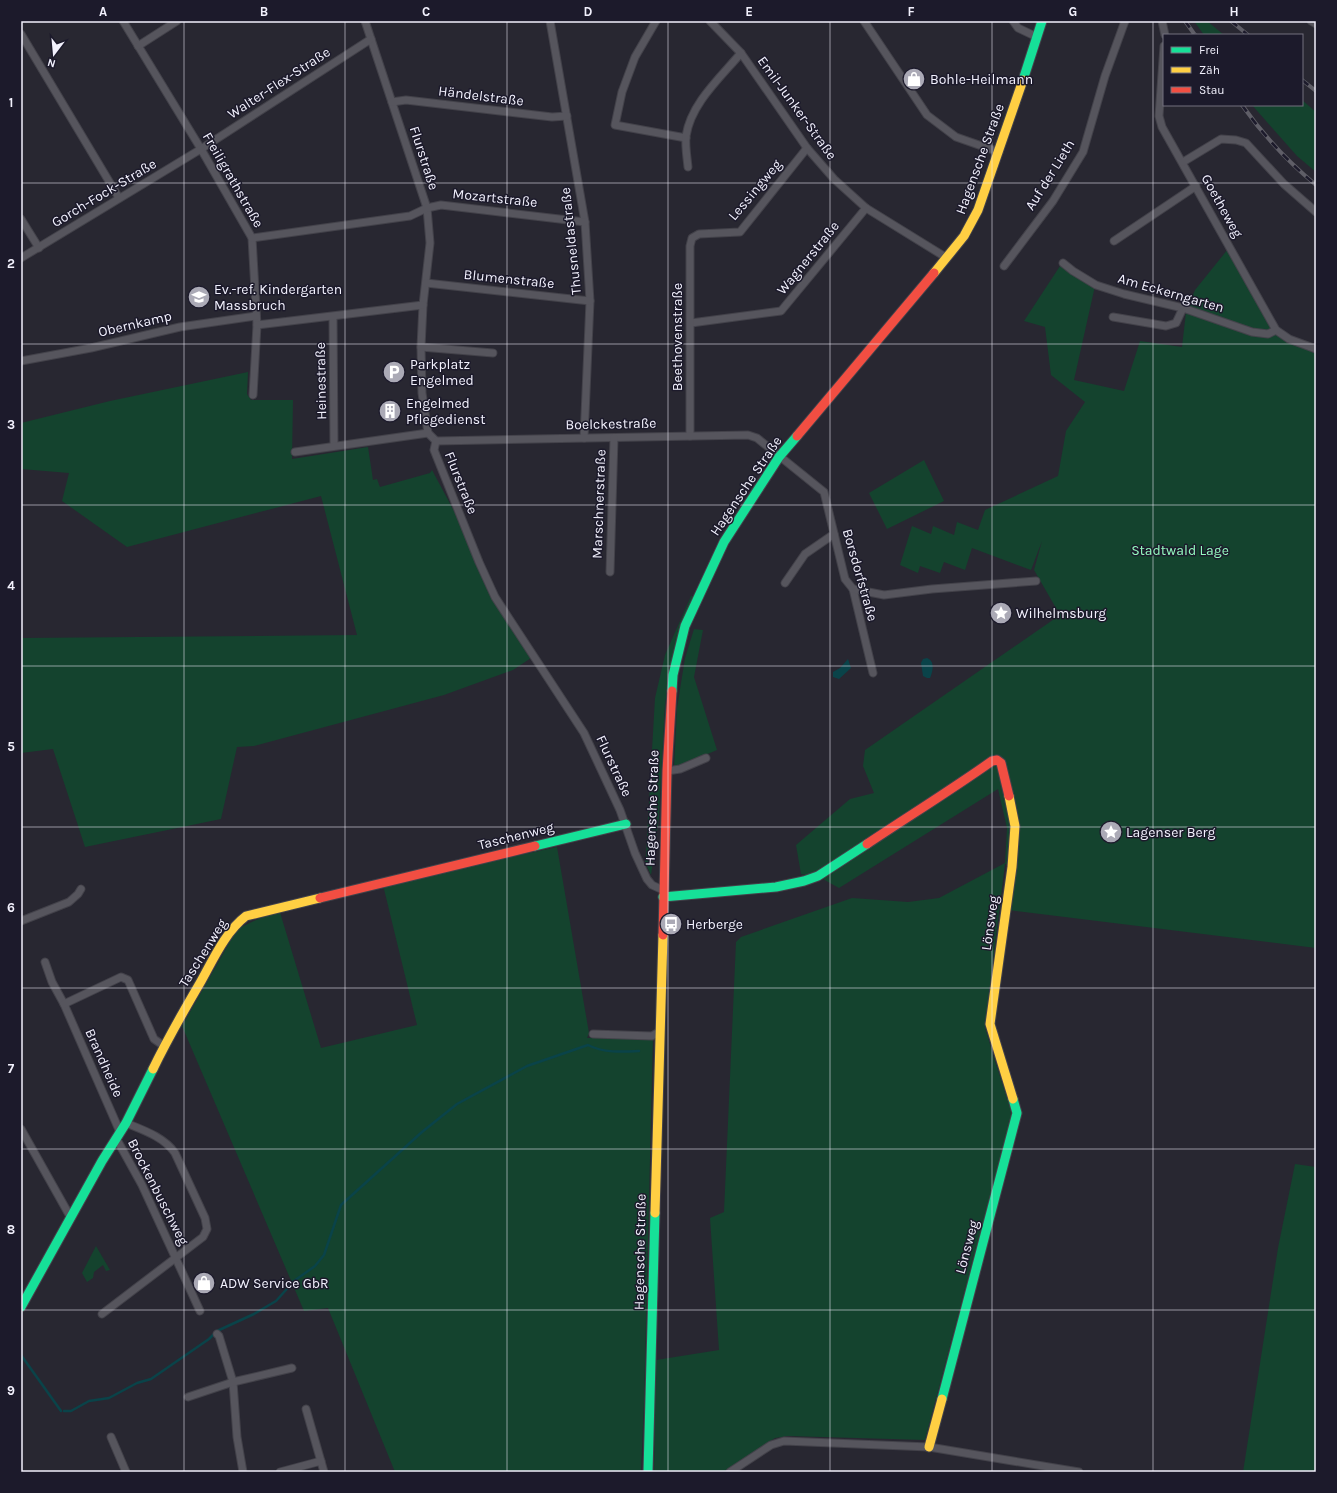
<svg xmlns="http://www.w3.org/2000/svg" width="1337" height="1493" font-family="Karla,sans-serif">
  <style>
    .green { fill: #14432e }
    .water { fill: #0a4349 }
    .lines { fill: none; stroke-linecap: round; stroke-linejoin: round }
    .stream { stroke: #0a4349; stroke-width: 2.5 }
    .street-casing { stroke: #43424a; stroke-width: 9 }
    .fast-casing { stroke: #43424a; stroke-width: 11 }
    .slow-casing { stroke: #43424a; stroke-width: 11 }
    .jam-casing { stroke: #43424a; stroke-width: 11 }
    .street { stroke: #56555d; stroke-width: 7 }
    .fast { stroke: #16e098; stroke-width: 9 }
    .slow { stroke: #ffcf43; stroke-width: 9 }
    .jam { stroke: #f24e42; stroke-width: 9 }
    .rail-casing { stroke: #5f5e67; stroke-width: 4 }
    .rail { stroke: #1c1a2b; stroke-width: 2.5; stroke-dasharray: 8; stroke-linecap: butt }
    .grid { fill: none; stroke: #f2f1fd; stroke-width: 1; stroke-opacity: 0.55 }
    .labels { text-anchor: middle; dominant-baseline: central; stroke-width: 3; stroke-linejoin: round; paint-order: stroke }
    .poi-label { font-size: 14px; fill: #f2f1fd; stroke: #1c1a2b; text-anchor: start }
    .street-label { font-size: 14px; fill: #f2f1fd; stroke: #1c1a2b }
    .park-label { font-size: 14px; fill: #94fbc0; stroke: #1c1a2b }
    .neatline { fill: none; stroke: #f2f1fd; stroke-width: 1.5 }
    .grid-label { font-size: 13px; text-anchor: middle; font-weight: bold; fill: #f2f1fd }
  </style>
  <rect width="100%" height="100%" fill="#282731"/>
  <g class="green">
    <path d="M 1194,21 L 1207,21 L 1224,35 L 1204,35 Z"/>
    <path d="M 1302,100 L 1316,112 L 1316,172 L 1297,156 L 1252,105 L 1302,105 Z"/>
    <path d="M 1228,249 L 1276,335 L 1316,354 L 1316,948 L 1008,910 L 1013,867 L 1005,864 L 985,1027 L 993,1055 L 1012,1113 L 925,1440 L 788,1436 L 775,1438 L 723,1472 L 654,1472 L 656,1360 L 719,1350 L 710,1218 L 724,1212 L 736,942 L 741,937 L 852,898 L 908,902 L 939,898 L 1005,863 L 1007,828 L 998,789 L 839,888 L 819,877 L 801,874 L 796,845 L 850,799 L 874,793 L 863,766 L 865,750 L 1060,615 L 1034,570 L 1042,541 L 1031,570 L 972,548 L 965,570 L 944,562 L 940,573 L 920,566 L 918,573 L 900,565 L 912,526 L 931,534 L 933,526 L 954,535 L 957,522 L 978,530 L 985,510 L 1058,476 L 1066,431 L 1085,402 L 1051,375 L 1045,327 L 1024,321 L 1060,266 L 1095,286 L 1074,380 L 1124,391 L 1140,341 L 1182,347 L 1186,312 L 1195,290 Z"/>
    <path d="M 248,372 L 247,394 L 251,400 L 293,400 L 292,459 L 368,447 L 373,480 L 377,479 L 380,487 L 430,473 L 432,470 L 454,511 L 491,597 L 531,658 L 513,670 L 444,695 L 254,746 L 237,747 L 221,819 L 85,847 L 53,749 L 21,753 L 21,638 L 357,635 L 321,496 L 127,547 L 62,501 L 69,473 L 21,469 L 21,423 L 110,401 Z"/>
    <path d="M 924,460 L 944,501 L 887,529 L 869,493 Z"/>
    <path d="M 691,596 L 693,596 L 678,637 L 671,666 L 665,704 L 659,817 L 651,875 L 645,862 L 646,854 L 655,698 L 665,655 Z"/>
    <path d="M 694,629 L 703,630 L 694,677 L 717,750 L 674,768 L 677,708 L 685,658 Z"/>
    <path d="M 557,847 L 589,1033 L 587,1038 L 653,1036 L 644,1403 L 641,1472 L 395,1472 L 328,1308 L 304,1311 L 182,1026 L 237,929 L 279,909 L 321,1048 L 417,1025 L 383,885 Z"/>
    <path d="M 1295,1164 L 1316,1167 L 1316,1472 L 1243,1472 L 1278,1248 Z"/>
    <path d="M 96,1246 L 110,1270 L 106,1271 L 103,1265 L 94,1272 L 93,1278 L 87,1282 L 82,1273 Z"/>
  </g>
  <g class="water">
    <path d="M 927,658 C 935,661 933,671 930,678 L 927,678 L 923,676 L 921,663 L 923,659 Z"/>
    <path d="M 848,659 L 851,668 L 839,679 L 833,677 L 833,672 L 840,668 Z"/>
  </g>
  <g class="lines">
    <g class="stream">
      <path d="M 21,1355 L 61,1411"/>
      <path d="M 64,1411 L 71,1411 L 89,1401 L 109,1398 L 137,1383 L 151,1379 L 209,1339 L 217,1331 L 254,1314 L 276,1301 L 294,1281 L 315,1266 L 324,1255 L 341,1205 L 422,1132 L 457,1104 L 527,1066 L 588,1045 C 603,1053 622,1052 639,1051"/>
    </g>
    <g class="street-casing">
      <g id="street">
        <path d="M 123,21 L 201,149 L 252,238 L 257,325 L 253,395"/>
        <path d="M 365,21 L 427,208 L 430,243 L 423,305 L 421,347 L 422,393 L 428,433 L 436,441"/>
        <path d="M 550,21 L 585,222 L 590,301 L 584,438"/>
        <path d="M 656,21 L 635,57 L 622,92 L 615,125 L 686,138"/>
        <path d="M 710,21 L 741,53 L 807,148 L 834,179 L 866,208 L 947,258"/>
        <path d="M 864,21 L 927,115 L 956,137 L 999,152"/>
        <path d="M 1013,21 L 1018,28 L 1037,37"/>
        <path d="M 1162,21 L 1165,35"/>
        <path d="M 1311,21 L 1316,24"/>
        <path d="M 21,34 L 119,198"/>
        <path d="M 138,46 L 177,21"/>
        <path d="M 1164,46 L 1159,116 L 1162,127 L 1276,330 L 1289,339 L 1316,349"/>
        <path d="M 392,102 L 406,100 L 552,117 L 567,116"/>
        <path d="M 1183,162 L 1221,139 L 1236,140 L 1246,143 L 1284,184 L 1316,212"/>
        <path d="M 688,167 C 687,157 685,146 686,136 C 691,103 721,77 741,53"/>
        <path d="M 21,219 L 39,248"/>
        <path d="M 252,238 L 410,216 L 427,208 L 441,205 L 585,222"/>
        <path d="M 1114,241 L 1196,186"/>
        <path d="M 21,258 L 201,149 L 371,39"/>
        <path d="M 1063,263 L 1073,271 L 1096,285 L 1124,294 L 1183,308 L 1252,332 L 1268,334 L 1276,330"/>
        <path d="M 1004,266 L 1053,201 L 1083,152 L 1105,76 L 1125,21"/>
        <path d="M 426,283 L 590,301"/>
        <path d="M 333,317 L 334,445"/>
        <path d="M 1113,317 L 1166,326 L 1176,323 L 1183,308"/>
        <path d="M 691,323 L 781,311 L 866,208"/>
        <path d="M 257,325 L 423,305"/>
        <path d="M 421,347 L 493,353"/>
        <path d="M 21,361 L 91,348 L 180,327 L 256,316"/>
        <path d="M 690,436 L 690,246 L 692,238 L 699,234 L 740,232 L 807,148"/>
        <path d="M 436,441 L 748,435 L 757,438 L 824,492 L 845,579 L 853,589 L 873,673"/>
        <path d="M 436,441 L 434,450 L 479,562 L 495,597 L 584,733 L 620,810 L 635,853 L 647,879 L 652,885 L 663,890"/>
        <path d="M 295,452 L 428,433"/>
        <path d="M 610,572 L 614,438"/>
        <path d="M 785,583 L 805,554 L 834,534"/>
        <path d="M 853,589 L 884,595 L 932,589 L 1036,581"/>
        <path d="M 667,771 L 680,769 L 706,758"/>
        <path d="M 21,921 L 69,902 L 78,894 L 81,889"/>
        <path d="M 45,962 L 52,982 L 64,1004 L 120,1132"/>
        <path d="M 64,1004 L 121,977 L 128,980 L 154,1039 L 164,1046"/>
        <path d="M 593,1034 L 652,1036 L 659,1032"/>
        <path d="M 21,1129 L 71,1218"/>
        <path d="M 116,1138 L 142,1185 L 200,1311"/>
        <path d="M 102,1314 L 203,1237 L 207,1229 L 205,1218 L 175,1153 C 164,1137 143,1130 126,1123"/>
        <path d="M 217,1334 L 219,1336 L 233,1382 L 237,1437 L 243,1472"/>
        <path d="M 188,1397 L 233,1382 L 292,1368"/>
        <path d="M 306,1409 L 324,1472"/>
        <path d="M 111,1437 L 126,1472"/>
        <path d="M 280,1472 L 321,1461"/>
        <path d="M 730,1472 L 771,1445 L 784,1441 L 929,1447 L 1079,1472"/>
      </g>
    </g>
    <g class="fast-casing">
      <g id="fast">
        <path d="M 1023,80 L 1042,21"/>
        <path d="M 672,691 L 673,675 L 685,626 L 724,542 L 779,457 L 797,436"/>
        <path d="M 535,846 L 626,824"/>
        <path d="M 663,897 L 776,887 L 804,881 L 818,876 L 867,844"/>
        <path d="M 21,1307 L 102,1161 L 126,1123 L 153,1069"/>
        <path d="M 942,1399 L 1017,1113 L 1013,1099"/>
        <path d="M 648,1472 L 655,1213"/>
      </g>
    </g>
    <g class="slow-casing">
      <g id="slow">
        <path d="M 934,273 L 964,236 L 978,210 L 1023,80"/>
        <path d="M 1009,796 L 1015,826 L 1012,867 L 990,1024 L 1013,1099"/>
        <path d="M 153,1069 C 167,1040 183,1012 200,983 C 213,960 225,932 246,916 L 320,898"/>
        <path d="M 655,1213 L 663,935"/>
        <path d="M 929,1447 L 942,1399"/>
      </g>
    </g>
    <g class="jam-casing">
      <g id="jam">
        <path d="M 797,436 L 934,273"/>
        <path d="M 867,844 C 909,816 951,790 992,761 L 997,760 L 1001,763 L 1009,796"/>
        <path d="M 320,898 L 535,846"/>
        <path d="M 663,935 L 667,771 L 672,691"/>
      </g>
    </g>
    <use href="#street" class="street"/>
    <use href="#fast" class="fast"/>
    <use href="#slow" class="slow"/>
    <use href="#jam" class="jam"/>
    <g class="rail-casing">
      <g id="rail">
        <path d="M 1185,21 L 1195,35"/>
        <path d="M 1231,21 L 1248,35"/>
        <path d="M 1302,80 L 1316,91"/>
        <path d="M 1242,105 C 1263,135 1288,162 1316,185"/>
      </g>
    </g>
    <use href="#rail" class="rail"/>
  </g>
  <path class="grid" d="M 184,21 L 184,1472M 345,21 L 345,1472M 507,21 L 507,1472M 668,21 L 668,1472M 830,21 L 830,1472M 992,21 L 992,1472M 1153,21 L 1153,1472M 21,183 L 1316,183M 21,344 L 1316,344M 21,505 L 1316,505M 21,666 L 1316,666M 21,827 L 1316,827M 21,988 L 1316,988M 21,1149 L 1316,1149M 21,1310 L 1316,1310"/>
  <defs>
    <g id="shop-disc" transform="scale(1.15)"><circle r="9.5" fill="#abaab6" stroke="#1c1a2b"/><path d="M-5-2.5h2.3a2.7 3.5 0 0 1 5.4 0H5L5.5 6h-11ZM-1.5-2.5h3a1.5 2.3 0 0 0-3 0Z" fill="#fff"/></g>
    <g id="school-disc" transform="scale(1.15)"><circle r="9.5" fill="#abaab6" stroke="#1c1a2b"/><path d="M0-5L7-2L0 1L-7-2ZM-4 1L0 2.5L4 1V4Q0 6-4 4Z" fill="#fff"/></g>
    <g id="parking-disc" transform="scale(1.15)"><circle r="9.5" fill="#abaab6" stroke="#1c1a2b"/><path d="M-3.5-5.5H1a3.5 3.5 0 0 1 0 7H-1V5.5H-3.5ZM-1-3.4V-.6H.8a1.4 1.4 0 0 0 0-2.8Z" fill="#fff"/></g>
    <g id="building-disc" transform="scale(1.15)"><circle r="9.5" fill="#abaab6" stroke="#1c1a2b"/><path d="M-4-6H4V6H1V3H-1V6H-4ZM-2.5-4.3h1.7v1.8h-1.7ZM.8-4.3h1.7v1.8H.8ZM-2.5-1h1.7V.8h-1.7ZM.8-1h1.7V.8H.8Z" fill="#fff"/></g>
    <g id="sight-disc" transform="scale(1.15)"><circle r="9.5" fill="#abaab6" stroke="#1c1a2b"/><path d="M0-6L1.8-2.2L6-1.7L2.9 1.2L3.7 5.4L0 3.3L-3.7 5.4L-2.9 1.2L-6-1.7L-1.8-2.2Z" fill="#fff"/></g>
    <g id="bus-disc" transform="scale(1.15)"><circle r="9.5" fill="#abaab6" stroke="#1c1a2b"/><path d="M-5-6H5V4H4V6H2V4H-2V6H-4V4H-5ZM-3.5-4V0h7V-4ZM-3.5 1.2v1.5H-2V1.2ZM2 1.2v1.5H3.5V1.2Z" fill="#fff"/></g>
  </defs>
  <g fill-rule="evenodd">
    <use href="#shop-disc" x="914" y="79"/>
    <use href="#school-disc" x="199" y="297"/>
    <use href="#parking-disc" x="394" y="372"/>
    <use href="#building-disc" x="390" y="411"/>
    <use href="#sight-disc" x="1001" y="613"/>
    <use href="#sight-disc" x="1111" y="832"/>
    <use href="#bus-disc" x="671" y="924"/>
    <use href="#shop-disc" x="204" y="1283"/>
  </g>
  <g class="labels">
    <g class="poi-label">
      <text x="930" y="79">Bohle-Heilmann</text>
      <text x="214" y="289">Ev.-ref. Kindergarten<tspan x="214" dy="16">Massbruch</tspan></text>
      <text x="410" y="364">Parkplatz<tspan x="410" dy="16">Engelmed</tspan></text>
      <text x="406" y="403">Engelmed<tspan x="406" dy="16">Pflegedienst</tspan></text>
      <text x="1016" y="613">Wilhelmsburg</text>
      <text x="1126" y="832">Lagenser Berg</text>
      <text x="686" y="924">Herberge</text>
      <text x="220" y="1283">ADW Service GbR</text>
    </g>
    <g class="street-label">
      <text transform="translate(279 83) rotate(-33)">Walter-Flex-Straße</text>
      <text transform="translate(481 96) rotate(7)">Händelstraße</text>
      <text transform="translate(797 108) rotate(54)">Emil-Junker-Straße</text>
      <text transform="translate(424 158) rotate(72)">Flurstraße</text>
      <text transform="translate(980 159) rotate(-70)">Hagensche Straße</text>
      <text transform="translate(1050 175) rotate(-58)">Auf der Lieth</text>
      <text transform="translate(233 180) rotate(60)">Freiligrathstraße</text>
      <text transform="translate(755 190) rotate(-50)">Lessingweg</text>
      <text transform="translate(104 193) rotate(-31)">Gorch-Fock-Straße</text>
      <text transform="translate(495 198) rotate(6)">Mozartstraße</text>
      <text transform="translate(1222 206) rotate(61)">Goetheweg</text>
      <text transform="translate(571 241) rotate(-96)">Thusneldastraße</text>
      <text transform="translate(808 258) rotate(-51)">Wagnerstraße</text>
      <text transform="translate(509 279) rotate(6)">Blumenstraße</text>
      <text transform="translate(1171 293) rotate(16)">Am Eckerngarten</text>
      <text transform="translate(135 324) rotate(-13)">Obernkamp</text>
      <text transform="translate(677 337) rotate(-90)">Beethovenstraße</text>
      <text transform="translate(321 381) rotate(-91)">Heinestraße</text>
      <text transform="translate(611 424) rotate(-1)">Boelckestraße</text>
      <text transform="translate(461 483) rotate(68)">Flurstraße</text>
      <text transform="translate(746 486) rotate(-56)">Hagensche Straße</text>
      <text transform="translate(599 504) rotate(-88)">Marschnerstraße</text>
      <text transform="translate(860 575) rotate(74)">Borsdorfstraße</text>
      <text transform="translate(614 766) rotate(65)">Flurstraße</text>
      <text transform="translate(652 808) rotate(-88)">Hagensche Straße</text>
      <text transform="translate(516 836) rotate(-14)">Taschenweg</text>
      <text transform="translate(990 923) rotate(-82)">Lönsweg</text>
      <text transform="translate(203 953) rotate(-58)">Taschenweg</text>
      <text transform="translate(104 1063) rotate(66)">Brandheide</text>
      <text transform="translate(158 1192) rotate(63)">Brockenbuschweg</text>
      <text transform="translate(967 1247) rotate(-75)">Lönsweg</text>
      <text transform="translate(640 1252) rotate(-89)">Hagensche Straße</text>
    </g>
    <g class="park-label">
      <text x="1180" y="550">Stadtwald Lage</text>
    </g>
  </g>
  <rect width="1337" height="1493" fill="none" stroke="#1c1a2b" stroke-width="44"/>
  <rect x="1163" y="34" width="140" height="72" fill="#1c1a2b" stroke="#72707f"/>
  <rect x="1171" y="47" width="20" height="6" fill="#16e098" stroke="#72707f"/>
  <text x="1199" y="54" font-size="12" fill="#f2f1fd">Frei</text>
  <rect x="1171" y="67" width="20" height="6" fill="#ffcf43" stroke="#72707f"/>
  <text x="1199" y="74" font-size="12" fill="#f2f1fd">Zäh</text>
  <rect x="1171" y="87" width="20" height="6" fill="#f24e42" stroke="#72707f"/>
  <text x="1199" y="94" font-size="12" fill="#f2f1fd">Stau</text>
  <g transform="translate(54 54) rotate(196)" stroke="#1c1a2b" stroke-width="3" paint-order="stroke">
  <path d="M0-3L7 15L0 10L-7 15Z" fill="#f2f1fd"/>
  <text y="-6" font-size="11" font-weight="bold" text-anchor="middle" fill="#f2f1fd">N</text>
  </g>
  <rect x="22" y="22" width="1293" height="1449" class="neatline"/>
  <g class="grid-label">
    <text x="103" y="16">A</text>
    <text x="264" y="16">B</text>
    <text x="426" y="16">C</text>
    <text x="588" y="16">D</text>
    <text x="749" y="16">E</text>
    <text x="911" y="16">F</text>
    <text x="1073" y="16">G</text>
    <text x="1234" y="16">H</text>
    <text x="11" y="107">1</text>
    <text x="11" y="268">2</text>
    <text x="11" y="429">3</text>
    <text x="11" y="590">4</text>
    <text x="11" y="751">5</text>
    <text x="11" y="912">6</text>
    <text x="11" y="1073">7</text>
    <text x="11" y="1234">8</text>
    <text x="11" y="1395">9</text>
  </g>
</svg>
